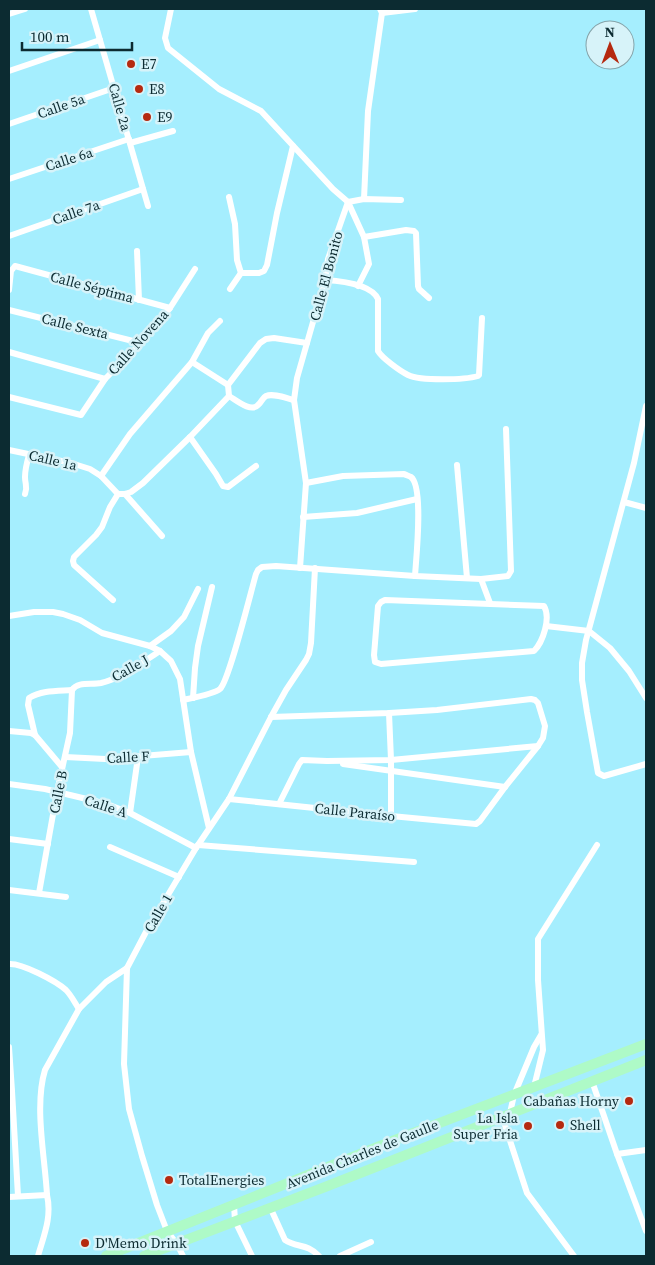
<svg xmlns="http://www.w3.org/2000/svg" width="655" height="1265" font-family="'Source Serif 4',serif">
  <style>
    .lines { fill: none; stroke-linecap: round; stroke-linejoin: round }
    .street { stroke: #fff; stroke-width: 6 }
    .primary { stroke: #aefac7; stroke-width: 10 }
    .poi-dot { fill: #b5290f; stroke: #d7f3f9; stroke-width: 2 }
    .labels { text-anchor: middle; dominant-baseline: central; stroke-width: 5; stroke-linejoin: round; paint-order: stroke }
    .poi-label { font-size: 14px; fill: #0c2b31; stroke: #d7f3f9; text-anchor: start }
    .street-label { font-size: 14px; fill: #0c2b31; stroke: #d7f3f9 }
  </style>
  <rect width="100%" height="100%" fill="#a5eefe"/>
  <g class="lines">
    <g class="street">
      <path d="M 91,9 L 148,206"/>
      <path d="M 171,9 L 165,38 L 168,48 L 219,89 L 261,111 L 333,189 L 348,202 L 364,237 L 369,264 L 358,286"/>
      <path d="M 382,13 L 415,9"/>
      <path d="M 9,14 L 25,9"/>
      <path d="M 9,71 L 100,40"/>
      <path d="M 9,124 L 114,88"/>
      <path d="M 130,143 L 173,131"/>
      <path d="M 9,179 L 129,139"/>
      <path d="M 229,197 L 235,224 L 237,260 L 241,273 L 259,273 L 264,271 L 267,265 L 277,213 L 293,146"/>
      <path d="M 364,199 L 368,111 L 382,13 L 380,9"/>
      <path d="M 348,202 L 364,199 L 401,200"/>
      <path d="M 9,236 L 143,189"/>
      <path d="M 364,237 L 406,230 L 414,231 L 416,233 L 418,286 L 419,289 L 429,298"/>
      <path d="M 137,251 L 139,300"/>
      <path d="M 325,280 C 341,281 371,284 378,299 L 378,351 C 382,358 400,371 408,375 C 420,381 465,380 478,376 L 479,375 L 482,318"/>
      <path d="M 230,289 L 241,273"/>
      <path d="M 9,290 L 11,271 L 15,266 L 170,308"/>
      <path d="M 9,310 L 141,343"/>
      <path d="M 9,352 L 105,379"/>
      <path d="M 192,362 L 228,385"/>
      <path d="M 229,396 C 236,400 251,413 258,405 C 262,402 262,398 266,396 C 273,393 286,398 294,400"/>
      <path d="M 9,397 L 81,415 L 105,379 L 141,343 L 170,308 L 195,269"/>
      <path d="M 646,406 L 634,463 L 586,640 L 582,663 L 582,680 L 587,712 L 598,773 L 604,776 L 646,764"/>
      <path d="M 190,437 L 216,474 L 223,486 L 228,487 L 256,466"/>
      <path d="M 9,450 L 71,463 L 90,469 L 101,476 L 118,494"/>
      <path d="M 457,465 L 467,578"/>
      <path d="M 101,476 L 130,434 L 192,362 L 208,333 L 220,321"/>
      <path d="M 306,483 L 343,476 L 404,474 C 406,475 409,476 411,477 C 424,487 416,559 415,576"/>
      <path d="M 25,494 C 28,486 25,485 25,477 C 25,470 27,462 29,455"/>
      <path d="M 125,494 L 162,536"/>
      <path d="M 624,502 L 646,508"/>
      <path d="M 303,517 L 357,513 L 417,499"/>
      <path d="M 300,568 L 306,483 L 294,400 L 297,378 L 325,280 L 328,259 L 348,202"/>
      <path d="M 481,579 L 490,603"/>
      <path d="M 113,600 L 74,565 L 73,561 L 74,557 L 96,535 L 102,527 L 110,507 L 118,494 L 125,494 L 131,492 L 143,483 L 190,437 L 229,396 L 228,385 L 260,343 L 266,339 L 274,338 L 307,343"/>
      <path d="M 385,600 L 544,606 C 551,618 543,642 534,651 L 381,664 L 375,662 L 374,655 L 378,606 L 381,602 Z"/>
      <path d="M 9,616 L 34,612 L 53,612 L 63,614 L 80,620 L 102,633 L 150,646 L 160,651 L 171,661 L 180,679 L 191,752 L 209,828"/>
      <path d="M 546,626 L 589,631 L 610,648 L 629,671 L 646,698"/>
      <path d="M 150,646 L 171,631 L 184,617 L 198,589"/>
      <path d="M 72,690 C 78,681 91,685 101,683 C 123,678 141,663 160,651"/>
      <path d="M 193,698 L 195,668 L 198,646 L 212,587"/>
      <path d="M 183,700 C 192,698 214,694 220,689 C 229,681 251,591 256,574 L 258,570 L 262,567 L 276,566 L 415,576 L 481,579 L 508,576 L 511,571 L 506,429"/>
      <path d="M 389,713 L 391,760 L 391,816"/>
      <path d="M 271,717 L 389,713 L 437,710 L 531,699 L 535,700 L 538,703 L 545,726 L 543,738 L 538,746 L 391,760 L 327,761 L 302,760 L 299,764 L 279,804"/>
      <path d="M 9,731 L 31,733 L 35,735 L 62,767"/>
      <path d="M 35,735 L 28,705 L 29,698 C 42,690 57,691 72,690"/>
      <path d="M 65,757 L 105,759 L 191,752"/>
      <path d="M 343,764 L 505,787"/>
      <path d="M 9,784 L 45,789 L 95,801 L 112,806 L 130,813 L 196,848"/>
      <path d="M 229,799 L 391,816 L 476,824 L 480,821 L 505,787 L 538,746"/>
      <path d="M 130,813 L 138,757"/>
      <path d="M 9,839 L 48,844"/>
      <path d="M 198,845 L 414,862"/>
      <path d="M 110,847 L 179,877"/>
      <path d="M 9,890 L 66,897"/>
      <path d="M 39,893 L 57,792 L 70,733 L 72,690"/>
      <path d="M 9,964 C 22,963 56,981 66,990 C 71,995 75,1003 79,1009"/>
      <path d="M 127,968 L 124,1064 L 129,1109 L 142,1156 L 157,1205 L 167,1231 L 177,1244 L 183,1256"/>
      <path d="M 9,1047 L 12,1091 L 18,1196"/>
      <path d="M 592,1081 L 617,1154 L 646,1231"/>
      <path d="M 534,1087 L 543,1050 L 538,980 L 538,939 L 597,845"/>
      <path d="M 510,1113 L 514,1095 L 534,1047 L 541,1035"/>
      <path d="M 502,1116 L 527,1193 L 574,1256"/>
      <path d="M 617,1154 L 646,1150"/>
      <path d="M 9,1197 L 47,1195"/>
      <path d="M 234,1205 L 235,1221 L 252,1256"/>
      <path d="M 270,1207 L 285,1240 C 297,1248 307,1243 319,1256"/>
      <path d="M 38,1256 C 44,1235 52,1217 47,1195 C 45,1157 34,1106 45,1070 L 79,1009 L 106,982 L 127,968 L 147,930 L 196,848 L 229,799 L 271,717 L 286,690 L 306,660 L 309,654 L 311,643 L 315,568"/>
      <path d="M 340,1256 L 371,1242"/>
    </g>
    <g class="primary">
      <path d="M 106,1256 L 395,1140 L 646,1044"/>
      <path d="M 144,1256 L 325,1187 L 646,1060"/>
    </g>
  </g>
  <g class="poi-dot">
    <circle cx="131" cy="64" r="5"/>
    <circle cx="139" cy="89" r="5"/>
    <circle cx="147" cy="117" r="5"/>
    <circle cx="629" cy="1101" r="5"/>
    <circle cx="560" cy="1125" r="5"/>
    <circle cx="528" cy="1126" r="5"/>
    <circle cx="169" cy="1180" r="5"/>
    <circle cx="85" cy="1243" r="5"/>
  </g>
  <g class="labels">
    <g class="poi-label">
      <text x="141" y="64">E7</text>
      <text x="149" y="89">E8</text>
      <text x="157" y="117">E9</text>
      <text x="619" y="1101" text-anchor="end">Cabañas Horny</text>
      <text x="518" y="1118" text-anchor="end">La Isla<tspan x="518" dy="16">Super Fria</tspan></text>
      <text x="570" y="1125">Shell</text>
      <text x="179" y="1180">TotalEnergies</text>
      <text x="95" y="1243">D'Memo Drink</text>
    </g>
    <g class="street-label">
      <text transform="translate(61 106) rotate(-19)">Calle 5a</text>
      <text transform="translate(120 107) rotate(74)">Calle 2a</text>
      <text transform="translate(69 159) rotate(-18)">Calle 6a</text>
      <text transform="translate(76 212) rotate(-19)">Calle 7a</text>
      <text transform="translate(326 276) rotate(-75)">Calle El Bonito</text>
      <text transform="translate(92 287) rotate(15)">Calle Séptima</text>
      <text transform="translate(75 326) rotate(14)">Calle Sexta</text>
      <text transform="translate(138 342) rotate(-48)">Calle Novena</text>
      <text transform="translate(53 460) rotate(13)">Calle 1a</text>
      <text transform="translate(130 668) rotate(-29)">Calle J</text>
      <text transform="translate(128 757) rotate(-3)">Calle F</text>
      <text transform="translate(58 792) rotate(-79)">Calle B</text>
      <text transform="translate(106 806) rotate(18)">Calle A</text>
      <text transform="translate(355 812) rotate(6)">Calle Paraíso</text>
      <text transform="translate(158 913) rotate(-60)">Calle 1</text>
      <text transform="translate(362 1154) rotate(-22)">Avenida Charles de Gaulle</text>
    </g>
  </g>
  <rect width="655" height="1265" fill="none" stroke="#0c2b31" stroke-width="20"/>
  <g transform="translate(610 45) rotate(359)"><circle r="24" fill="#d7f3f9" stroke="#86a3a9"/>
  <path d="M0-4L9 19L0 12L-9 19Z" fill="#b5290f"/>
  <text y="-8" font-size="14" font-weight="bold" text-anchor="middle" fill="#0c2b31">N</text>
  </g>
  <path d="M22 42v8h110v-8" fill="none" stroke="#0c2b31" stroke-width="2.5"/>
  <text x="30" y="42" font-size="15" fill="#0c2b31" stroke="#d7f3f9" stroke-width="4" paint-order="stroke">100 m</text>
</svg>
